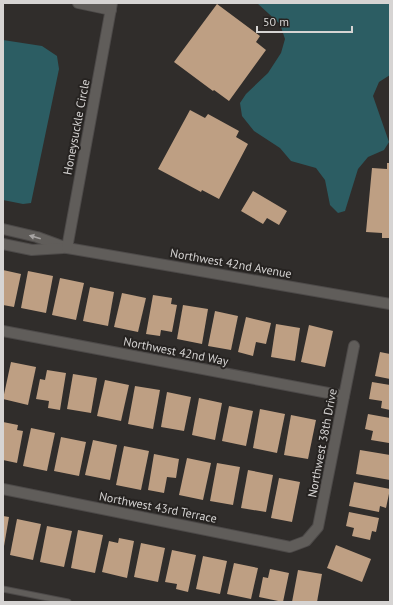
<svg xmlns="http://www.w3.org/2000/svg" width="393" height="605" font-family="'PT Sans',sans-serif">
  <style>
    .water { fill: #2c5d63 }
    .building { fill: #be9f83 }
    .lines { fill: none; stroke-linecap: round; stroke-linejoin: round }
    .service-casing { stroke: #4d4a49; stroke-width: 7 }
    .minor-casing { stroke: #4d4a49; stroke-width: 12 }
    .service { stroke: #605d5a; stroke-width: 5 }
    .minor { stroke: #605d5a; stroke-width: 10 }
    .oneway { fill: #a7a4a3 }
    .labels { text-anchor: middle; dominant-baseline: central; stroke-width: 4; stroke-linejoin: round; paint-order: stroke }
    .street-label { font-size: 12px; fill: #d6d4d3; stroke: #262321 }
  </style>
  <rect width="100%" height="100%" fill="#302d2b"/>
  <g class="water">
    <path d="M 257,3 L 390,3 L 390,75 L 379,82 L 373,96 L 389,142 L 384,150 L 368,157 L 358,169 L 345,211 L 338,213 L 330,205 L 325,180 L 316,168 L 291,161 L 280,148 L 254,131 L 242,116 L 240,103 L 246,94 L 268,73 L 281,53 L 285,39 L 280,24 Z"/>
    <path d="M 3,40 L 42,46 L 57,56 L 59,69 L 31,203 L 23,204 L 3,200 Z"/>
  </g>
  <g class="building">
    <path d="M 217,4 L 260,36 L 256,42 L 266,50 L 229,101 L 214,90 L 213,91 L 174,62 Z"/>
    <path d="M 190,110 L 205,118 L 208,114 L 239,131 L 236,137 L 248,144 L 219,199 L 202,190 L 201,192 L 158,169 Z"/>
    <path d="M 387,163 L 390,163 L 390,238 L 382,238 L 382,233 L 366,232 L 372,168 L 387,169 Z"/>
    <path d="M 253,191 L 287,211 L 279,225 L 267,218 L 263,224 L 241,211 Z"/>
    <path d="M 3,270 L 21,274 L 14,307 L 3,305 Z"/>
    <path d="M 28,271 L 53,276 L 46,313 L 21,308 Z"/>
    <path d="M 60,278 L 84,283 L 76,320 L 52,315 Z"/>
    <path d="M 90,287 L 114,292 L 108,326 L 83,321 Z"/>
    <path d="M 122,293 L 146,298 L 138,332 L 114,327 Z"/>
    <path d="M 153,295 L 172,298 L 171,304 L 177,305 L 172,332 L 161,330 L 160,336 L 146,334 Z"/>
    <path d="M 183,305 L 208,309 L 202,344 L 177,339 Z"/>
    <path d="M 215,311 L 238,316 L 231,350 L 208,346 Z"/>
    <path d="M 246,317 L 271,323 L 266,344 L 256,342 L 253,356 L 238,352 Z"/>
    <path d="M 276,324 L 300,328 L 295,361 L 271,357 Z"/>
    <path d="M 309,325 L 333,331 L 325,367 L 301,362 Z"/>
    <path d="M 380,352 L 390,354 L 390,379 L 375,376 Z"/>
    <path d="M 11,362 L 36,367 L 28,405 L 3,399 Z"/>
    <path d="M 47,370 L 66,373 L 60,410 L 48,408 L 49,401 L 36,399 L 40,379 L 45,380 Z"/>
    <path d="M 73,374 L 97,378 L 91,413 L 67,409 Z"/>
    <path d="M 105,380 L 129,385 L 121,421 L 97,416 Z"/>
    <path d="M 372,382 L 390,385 L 390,410 L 381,408 L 382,401 L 369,399 Z"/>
    <path d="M 135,386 L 160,390 L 153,429 L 128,424 Z"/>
    <path d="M 167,392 L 191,397 L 184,431 L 161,427 Z"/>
    <path d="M 199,398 L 222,403 L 215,440 L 192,435 Z"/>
    <path d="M 229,406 L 253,411 L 246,446 L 222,441 Z"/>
    <path d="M 260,409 L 285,414 L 277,453 L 253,448 Z"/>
    <path d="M 368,414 L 390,418 L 389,443 L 371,440 L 373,431 L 365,429 Z"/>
    <path d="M 291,415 L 316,420 L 308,459 L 284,455 Z"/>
    <path d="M 3,422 L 18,425 L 17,430 L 23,431 L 17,463 L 3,460 Z"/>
    <path d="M 31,428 L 55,433 L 47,471 L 23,466 Z"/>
    <path d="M 61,437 L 86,442 L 79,476 L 54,471 Z"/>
    <path d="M 93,440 L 117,445 L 110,480 L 85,475 Z"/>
    <path d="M 124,446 L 149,451 L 141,490 L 116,485 Z"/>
    <path d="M 360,450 L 390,455 L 390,480 L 356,474 Z"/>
    <path d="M 154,454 L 179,459 L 176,478 L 167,477 L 164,493 L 148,490 Z"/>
    <path d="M 187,458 L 211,463 L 203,500 L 179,495 Z"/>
    <path d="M 217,463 L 240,467 L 233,505 L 210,501 Z"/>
    <path d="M 248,470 L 273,475 L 266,512 L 241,508 Z"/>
    <path d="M 279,478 L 300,482 L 292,522 L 271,518 Z"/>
    <path d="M 354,482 L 390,489 L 386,508 L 380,506 L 379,512 L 349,506 Z"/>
    <path d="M 349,512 L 379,518 L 376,532 L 372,531 L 370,540 L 352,536 L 354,528 L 346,526 Z"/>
    <path d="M 3,516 L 9,517 L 4,546 L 3,546 Z"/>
    <path d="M 17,519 L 41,524 L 33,560 L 10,555 Z"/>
    <path d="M 47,526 L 72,531 L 64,567 L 40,562 Z"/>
    <path d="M 78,530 L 103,535 L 95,573 L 71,568 Z"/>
    <path d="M 119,538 L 134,541 L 127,578 L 102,572 L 109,541 L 118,543 Z"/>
    <path d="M 141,543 L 165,548 L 158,582 L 134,577 Z"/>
    <path d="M 336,545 L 371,559 L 362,582 L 327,568 Z"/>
    <path d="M 172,550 L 196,555 L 188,592 L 176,589 L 177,584 L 165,582 Z"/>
    <path d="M 203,556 L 227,561 L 220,594 L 196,589 Z"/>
    <path d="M 234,563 L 258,568 L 251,599 L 227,594 Z"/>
    <path d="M 270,569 L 289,573 L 283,602 L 259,597 L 263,577 L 268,578 Z"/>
    <path d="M 298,570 L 322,574 L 317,602 L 292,602 Z"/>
  </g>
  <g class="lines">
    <g class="service-casing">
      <path id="service" d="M 3,589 L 68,602"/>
    </g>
    <g class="minor-casing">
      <g id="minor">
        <path d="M 78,3 L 111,10"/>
        <path d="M 3,229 L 37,237 L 67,248 L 390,304"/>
        <path d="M 3,244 L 32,250 L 63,248"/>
        <path d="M 67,248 L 112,3"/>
        <path d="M 3,331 L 344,396"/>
        <path d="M 3,489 L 290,547 L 306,541 L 318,527 L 354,346"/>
      </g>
    </g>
    <use href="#service" class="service"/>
    <use href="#minor" class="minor"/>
  </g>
  <defs><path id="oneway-solid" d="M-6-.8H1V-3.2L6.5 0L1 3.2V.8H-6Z"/></defs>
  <use class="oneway" href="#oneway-solid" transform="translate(35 237) rotate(-164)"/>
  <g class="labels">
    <g class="street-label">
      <text transform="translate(76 127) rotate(-79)">Honeysuckle Circle</text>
      <text transform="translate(231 263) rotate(10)">Northwest 42nd Avenue</text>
      <text transform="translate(176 351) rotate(11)">Northwest 42nd Way</text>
      <text transform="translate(322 443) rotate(-79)">Northwest 38th Drive</text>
      <text transform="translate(158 507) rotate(11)">Northwest 43rd Terrace</text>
    </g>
  </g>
  <rect width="393" height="605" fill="none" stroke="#d6d4d3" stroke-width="8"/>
  <path d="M257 26v6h95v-6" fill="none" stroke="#d6d4d3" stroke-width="2"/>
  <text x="263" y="26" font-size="12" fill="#d6d4d3" stroke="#262321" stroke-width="3" paint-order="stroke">50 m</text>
</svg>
